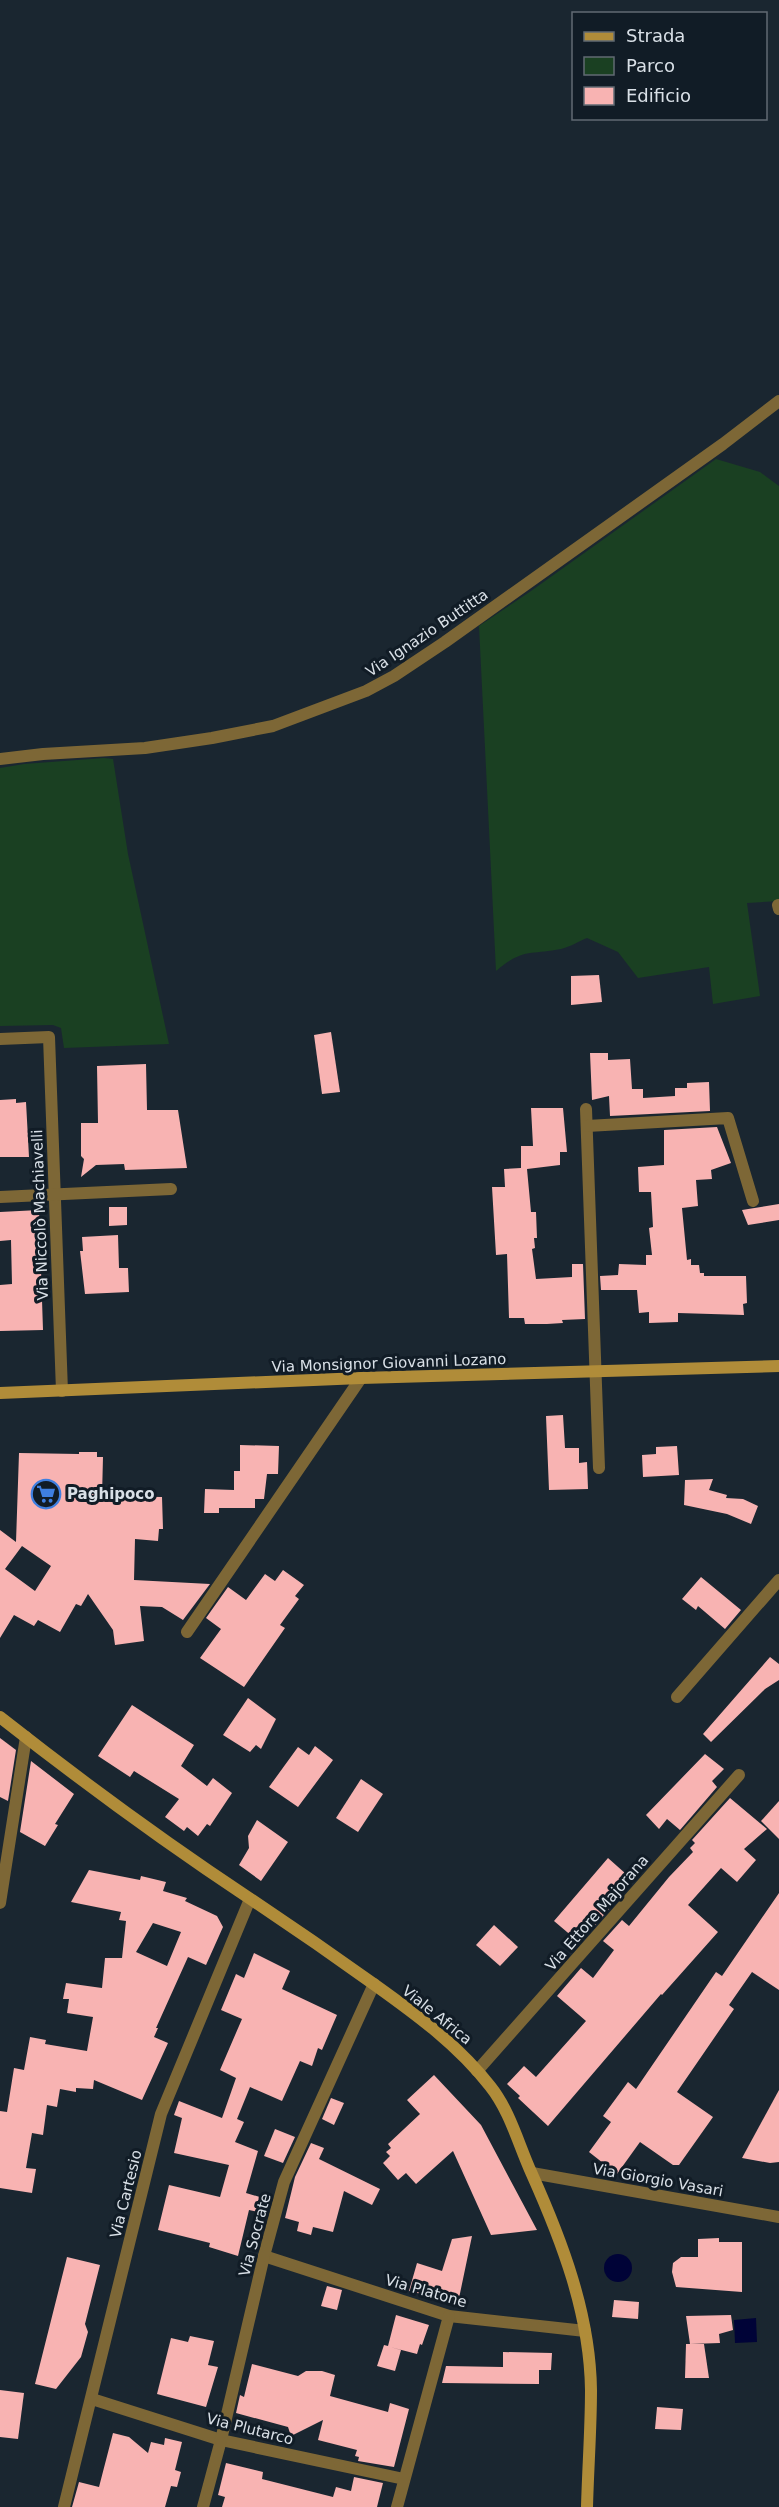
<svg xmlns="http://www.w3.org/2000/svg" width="779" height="2507" font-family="'DejaVu Sans',sans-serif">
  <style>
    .green { fill: #1a4022 }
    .water { fill: #000337 }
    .building { fill: #f8b3b2; fill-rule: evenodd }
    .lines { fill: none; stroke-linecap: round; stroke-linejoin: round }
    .street { stroke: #7d6736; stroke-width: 12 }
    .secondary { stroke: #b08c39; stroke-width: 12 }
    .labels { text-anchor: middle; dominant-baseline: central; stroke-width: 6; stroke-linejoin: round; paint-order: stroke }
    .street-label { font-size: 15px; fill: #d9e0e7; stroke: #111c26 }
    .poi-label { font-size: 15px; font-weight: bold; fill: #d9e0e7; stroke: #111c26; text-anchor: start }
  </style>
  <rect width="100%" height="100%" fill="#1a2630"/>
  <g class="green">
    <path d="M 716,459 L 760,472 L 779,486 L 779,901 L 747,903 L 760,996 L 713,1004 L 709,967 L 638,978 L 618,952 L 587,938 C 579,941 570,947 561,949 C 530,955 523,948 496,971 L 479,626 L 531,591 Z"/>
    <path d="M 104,758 L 113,759 L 128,854 L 169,1044 L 64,1048 L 61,1028 L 53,1025 L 0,1026 L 0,768 L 24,764 Z"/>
  </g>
  <g class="water">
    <circle cx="618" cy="2268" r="14"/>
    <path d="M 756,2318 L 757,2342 L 735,2343 L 734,2320 Z"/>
  </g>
  <g class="building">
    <path d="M 599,975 L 602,1002 L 571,1005 L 571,976 Z"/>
    <path d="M 331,1032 L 340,1092 L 322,1094 L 314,1035 Z"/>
    <path d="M 590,1053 L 608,1053 L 608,1060 L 630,1059 L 632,1089 L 643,1089 L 643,1098 L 675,1096 L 675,1088 L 687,1088 L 687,1083 L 709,1082 L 710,1111 L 610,1116 L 609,1096 L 592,1100 Z"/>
    <path d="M 146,1064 L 147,1110 L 178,1110 L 187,1168 L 125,1170 L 124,1164 L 96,1165 L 81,1177 L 84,1159 L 81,1156 L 81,1123 L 98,1123 L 97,1066 Z"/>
    <path d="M 16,1099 L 16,1103 L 26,1102 L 29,1157 L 0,1157 L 0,1100 Z"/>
    <path d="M 531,1108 L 563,1108 L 567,1152 L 560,1152 L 560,1165 L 527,1169 L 531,1212 L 536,1212 L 537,1238 L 534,1238 L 535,1248 L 532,1249 L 536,1279 L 572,1277 L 572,1264 L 583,1264 L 585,1319 L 562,1320 L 563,1323 L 547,1324 L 525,1324 L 524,1318 L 509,1318 L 507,1254 L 496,1255 L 492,1187 L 505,1187 L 504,1169 L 521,1168 L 521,1146 L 533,1146 Z"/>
    <path d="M 717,1127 L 731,1163 L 711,1170 L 712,1179 L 696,1180 L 698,1206 L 682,1208 L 687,1260 L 691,1259 L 691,1265 L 699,1265 L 700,1273 L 704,1273 L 704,1276 L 746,1276 L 747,1303 L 743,1304 L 744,1315 L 678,1313 L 678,1322 L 649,1323 L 649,1312 L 639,1313 L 637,1290 L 601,1290 L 600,1276 L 618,1275 L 619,1264 L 646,1265 L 646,1255 L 652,1255 L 649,1228 L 653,1227 L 651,1192 L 639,1192 L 638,1167 L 664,1165 L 664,1130 Z"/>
    <path d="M 779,1204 L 779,1220 L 748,1225 L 742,1210 Z"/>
    <path d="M 109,1207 L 127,1207 L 127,1225 L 109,1226 Z"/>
    <path d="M 39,1210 L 43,1330 L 0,1331 L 0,1285 L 12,1284 L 11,1240 L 0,1241 L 0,1212 Z"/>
    <path d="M 118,1235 L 119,1268 L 128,1268 L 129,1292 L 85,1294 L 80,1251 L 83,1251 L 82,1237 Z"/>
    <path d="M 563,1415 L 565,1448 L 579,1448 L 579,1463 L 587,1462 L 588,1489 L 549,1490 L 546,1416 Z"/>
    <path d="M 240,1445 L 279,1446 L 278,1474 L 267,1474 L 264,1499 L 255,1499 L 255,1508 L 219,1508 L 219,1513 L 204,1513 L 205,1489 L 234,1490 L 234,1471 L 240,1471 Z"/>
    <path d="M 677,1446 L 679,1475 L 643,1477 L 642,1455 L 656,1454 L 656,1447 Z"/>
    <path d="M 79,1452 L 97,1452 L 97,1457 L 103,1457 L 102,1496 L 162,1497 L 163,1529 L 159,1529 L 158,1541 L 135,1539 L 134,1580 L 210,1584 L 183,1620 L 162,1607 L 140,1606 L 144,1641 L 115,1645 L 113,1630 L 88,1594 L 81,1606 L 76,1604 L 60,1632 L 38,1620 L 34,1626 L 14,1615 L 0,1638 L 0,1530 L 16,1542 L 19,1453 L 79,1454 ZM 22,1546 L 51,1566 L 35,1591 L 5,1569 Z"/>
    <path d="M 713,1479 L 709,1490 L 727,1495 L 726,1498 L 743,1499 L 758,1506 L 751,1524 L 727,1514 L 684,1505 L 685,1480 Z"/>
    <path d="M 283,1570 L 304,1585 L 295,1596 L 299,1599 L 280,1625 L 285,1628 L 244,1687 L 200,1658 L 221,1629 L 206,1618 L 228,1587 L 246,1600 L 265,1574 L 275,1581 Z"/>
    <path d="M 701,1577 L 741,1610 L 725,1629 L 698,1606 L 696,1610 L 682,1599 Z"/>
    <path d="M 770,1657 L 779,1664 L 779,1680 L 765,1689 L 711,1742 L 703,1734 Z"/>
    <path d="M 248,1698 L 276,1719 L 261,1749 L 256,1745 L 250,1752 L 223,1735 Z"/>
    <path d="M 132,1705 L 194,1745 L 181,1766 L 207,1786 L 213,1778 L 232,1793 L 210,1826 L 207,1824 L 198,1836 L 187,1827 L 184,1831 L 165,1817 L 179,1799 L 134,1771 L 130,1777 L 98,1756 Z"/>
    <path d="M 0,1738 L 16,1750 L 8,1801 L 0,1797 Z"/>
    <path d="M 315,1746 L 333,1760 L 298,1807 L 269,1787 L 298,1747 L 309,1755 Z"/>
    <path d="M 705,1754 L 724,1769 L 712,1781 L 717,1787 L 680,1830 L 667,1819 L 659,1829 L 646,1815 Z"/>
    <path d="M 31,1761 L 74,1794 L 55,1824 L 58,1825 L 45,1846 L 20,1832 Z"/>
    <path d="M 361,1779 L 383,1794 L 358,1832 L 336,1818 Z"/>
    <path d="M 730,1798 L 767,1829 L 744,1849 L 756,1860 L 737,1882 L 721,1868 L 688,1905 L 718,1932 L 662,1995 L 661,1994 L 548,2126 L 518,2098 L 520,2096 L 507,2084 L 524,2066 L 536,2077 L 586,2021 L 557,1996 L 581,1968 L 593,1978 L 614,1950 L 603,1941 L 622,1920 L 629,1926 L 669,1877 L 693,1852 L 690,1848 L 695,1843 L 692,1840 Z"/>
    <path d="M 779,1801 L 779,1839 L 761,1821 Z"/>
    <path d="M 257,1820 L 288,1842 L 261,1881 L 239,1865 L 249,1848 L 248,1836 Z"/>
    <path d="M 608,1858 L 626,1874 L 602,1902 L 609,1909 L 580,1943 L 554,1921 Z"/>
    <path d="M 89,1870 L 140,1880 L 141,1876 L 166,1882 L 163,1891 L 187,1898 L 185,1901 L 217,1916 L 223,1927 L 206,1965 L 188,1957 L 156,2028 L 158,2028 L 154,2037 L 168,2043 L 142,2100 L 94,2080 L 93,2089 L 76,2088 L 76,2092 L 60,2089 L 57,2107 L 47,2105 L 43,2135 L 32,2133 L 26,2168 L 36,2169 L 32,2193 L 0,2188 L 0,2111 L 7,2112 L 14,2068 L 24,2070 L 30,2037 L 46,2040 L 45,2044 L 87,2051 L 93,2017 L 67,2013 L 69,1999 L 63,1999 L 66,1983 L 102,1988 L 105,1958 L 122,1958 L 126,1921 L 119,1920 L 121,1912 L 71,1902 ZM 153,1923 L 181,1932 L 167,1966 L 136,1952 Z"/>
    <path d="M 779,1893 L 779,1990 L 752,1972 L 729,2005 L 734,2009 L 677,2092 L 713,2117 L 679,2165 L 673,2165 L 640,2142 L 617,2174 L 589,2152 L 611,2122 L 603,2116 L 628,2082 L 636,2089 L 716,1972 L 722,1976 Z"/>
    <path d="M 494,1925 L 518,1947 L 500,1966 L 476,1945 Z"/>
    <path d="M 254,1953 L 290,1971 L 282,1989 L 337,2015 L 322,2050 L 318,2048 L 312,2066 L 300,2061 L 282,2101 L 250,2087 L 237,2119 L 244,2122 L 235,2142 L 258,2151 L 246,2193 L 270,2200 L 267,2214 L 249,2210 L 238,2256 L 209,2247 L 210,2243 L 158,2230 L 169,2185 L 220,2197 L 229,2165 L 174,2153 L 182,2118 L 174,2115 L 179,2101 L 222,2118 L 236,2078 L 220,2070 L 242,2019 L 221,2010 L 236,1974 L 244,1978 Z"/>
    <path d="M 434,2075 L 481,2125 L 537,2230 L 491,2235 L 453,2151 L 416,2184 L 406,2173 L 398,2180 L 383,2163 L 390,2156 L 386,2152 L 391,2148 L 388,2144 L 420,2114 L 407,2100 Z"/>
    <path d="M 779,2090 L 779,2162 L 770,2163 L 742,2158 Z"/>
    <path d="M 331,2098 L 344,2103 L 334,2125 L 322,2119 Z"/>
    <path d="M 275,2129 L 295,2137 L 283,2163 L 264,2156 Z"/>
    <path d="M 311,2143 L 324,2148 L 319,2159 L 380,2189 L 372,2205 L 344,2191 L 333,2232 L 313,2227 L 311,2235 L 297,2231 L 299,2222 L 285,2218 L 295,2177 Z"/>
    <path d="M 472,2236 L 458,2303 L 409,2291 L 417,2263 L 442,2271 L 452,2239 Z"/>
    <path d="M 719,2238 L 719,2242 L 742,2242 L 742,2292 L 676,2287 L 672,2272 L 673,2263 L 681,2257 L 698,2257 L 698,2239 Z"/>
    <path d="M 67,2257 L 100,2265 L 85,2324 L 88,2332 L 81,2357 L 56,2389 L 35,2384 Z"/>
    <path d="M 327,2286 L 342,2290 L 337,2310 L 321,2306 Z"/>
    <path d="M 614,2300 L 639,2302 L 638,2319 L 612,2317 Z"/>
    <path d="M 396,2315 L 429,2325 L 422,2345 L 420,2344 L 417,2354 L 390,2347 L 401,2350 L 395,2371 L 377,2366 L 384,2345 L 388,2346 Z"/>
    <path d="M 731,2315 L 733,2330 L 719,2334 L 720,2343 L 690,2344 L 686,2316 Z"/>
    <path d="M 190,2336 L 214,2341 L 208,2365 L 218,2367 L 206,2407 L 157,2394 L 171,2338 L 188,2342 Z"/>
    <path d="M 686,2344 L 704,2344 L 709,2378 L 685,2378 Z"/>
    <path d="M 503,2352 L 552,2353 L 551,2370 L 539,2370 L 539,2384 L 442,2383 L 446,2366 L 503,2367 Z"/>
    <path d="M 252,2364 L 298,2376 L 306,2371 L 322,2371 L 335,2375 L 330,2396 L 388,2412 L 390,2403 L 409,2409 L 394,2467 L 358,2461 L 359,2457 L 355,2456 L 357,2450 L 318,2440 L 323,2420 L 291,2436 L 288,2427 L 236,2413 L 240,2395 L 244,2397 Z"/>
    <path d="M 0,2390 L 24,2393 L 18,2439 L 0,2437 Z"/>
    <path d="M 657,2407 L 683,2409 L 681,2430 L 655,2429 Z"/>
    <path d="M 113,2433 L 129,2437 L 148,2453 L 151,2442 L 164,2445 L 165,2438 L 182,2442 L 175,2470 L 181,2472 L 177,2487 L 171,2486 L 165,2507 L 72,2507 L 79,2482 L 99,2487 Z"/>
    <path d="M 226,2463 L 263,2472 L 262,2479 L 333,2497 L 336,2487 L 351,2491 L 354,2477 L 383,2483 L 377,2507 L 222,2507 L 225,2497 L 218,2495 Z"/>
  </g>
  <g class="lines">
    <g class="street">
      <path d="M 0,759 L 43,754 L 145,748 L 212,738 L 273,726 L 366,691 L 394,676 L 445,642 L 723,444 L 779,401"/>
      <path d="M 778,905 L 779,909"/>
      <path d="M 0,1039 L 49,1037 L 62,1391"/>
      <path d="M 586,1109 L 599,1468"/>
      <path d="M 587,1126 L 728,1118 L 753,1201"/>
      <path d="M 0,1197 L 171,1189"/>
      <path d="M 187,1632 L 361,1378"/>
      <path d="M 677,1697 L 779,1580"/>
      <path d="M 0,1903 L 26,1737"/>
      <path d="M 477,2071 L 739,1775"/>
      <path d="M 532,2173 L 779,2217"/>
      <path d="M 264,2256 L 449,2316 L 585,2331"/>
      <path d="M 92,2399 L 221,2440 L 404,2479"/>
      <path d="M 64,2507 L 161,2114 L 250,1899"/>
      <path d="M 203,2507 L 221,2440 L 264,2256 L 284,2182 L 374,1984"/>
      <path d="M 397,2507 L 449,2316"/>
    </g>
    <g class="secondary">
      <path d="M 0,1393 L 361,1378 L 779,1366"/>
      <path d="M 0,1717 C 80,1780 163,1841 249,1898 C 291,1926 333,1955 375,1985 C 417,2015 458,2045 490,2086 C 510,2111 518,2143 531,2172 C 562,2241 590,2314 591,2390 C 591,2429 588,2468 587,2507"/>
    </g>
  </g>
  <defs>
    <g id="supermarket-ring" transform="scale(1.5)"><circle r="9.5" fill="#111c26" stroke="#3f7fe0" stroke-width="1.5"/><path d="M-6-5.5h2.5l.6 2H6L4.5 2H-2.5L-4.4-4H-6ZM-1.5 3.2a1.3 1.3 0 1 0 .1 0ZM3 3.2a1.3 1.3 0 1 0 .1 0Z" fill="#3f7fe0"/></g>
  </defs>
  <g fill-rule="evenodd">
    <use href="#supermarket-ring" x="46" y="1494"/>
  </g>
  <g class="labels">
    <g class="street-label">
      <text transform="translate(427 633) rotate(-34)">Via Ignazio Buttitta</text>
      <text transform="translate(40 1215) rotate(-92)">Via Niccolò Machiavelli</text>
      <text transform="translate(389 1363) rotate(-2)">Via Monsignor Giovanni Lozano</text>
      <text transform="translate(597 1913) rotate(-49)">Via Ettore Majorana</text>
      <text transform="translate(437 2015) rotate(39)">Viale Africa</text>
      <text transform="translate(658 2180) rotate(10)">Via Giorgio Vasari</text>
      <text transform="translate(126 2194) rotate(-76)">Via Cartesio</text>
      <text transform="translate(255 2235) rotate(-75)">Via Socrate</text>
      <text transform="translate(426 2291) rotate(16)">Via Platone</text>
      <text transform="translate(250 2429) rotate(14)">Via Plutarco</text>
    </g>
    <g class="poi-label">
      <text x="67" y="1494">Paghipoco</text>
    </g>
  </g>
  <rect x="572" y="12" width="195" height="108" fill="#111c26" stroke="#616a73" stroke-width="1.5"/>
  <rect x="584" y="32" width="30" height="9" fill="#b08c39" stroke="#616a73" stroke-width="1.5"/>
  <text x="626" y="42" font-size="18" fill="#d9e0e7">Strada</text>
  <rect x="584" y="57" width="30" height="18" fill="#1a4022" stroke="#616a73" stroke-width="1.5"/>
  <text x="626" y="72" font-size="18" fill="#d9e0e7">Parco</text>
  <rect x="584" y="87" width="30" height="18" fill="#f8b3b2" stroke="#616a73" stroke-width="1.5"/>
  <text x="626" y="102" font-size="18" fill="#d9e0e7">Edificio</text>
</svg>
